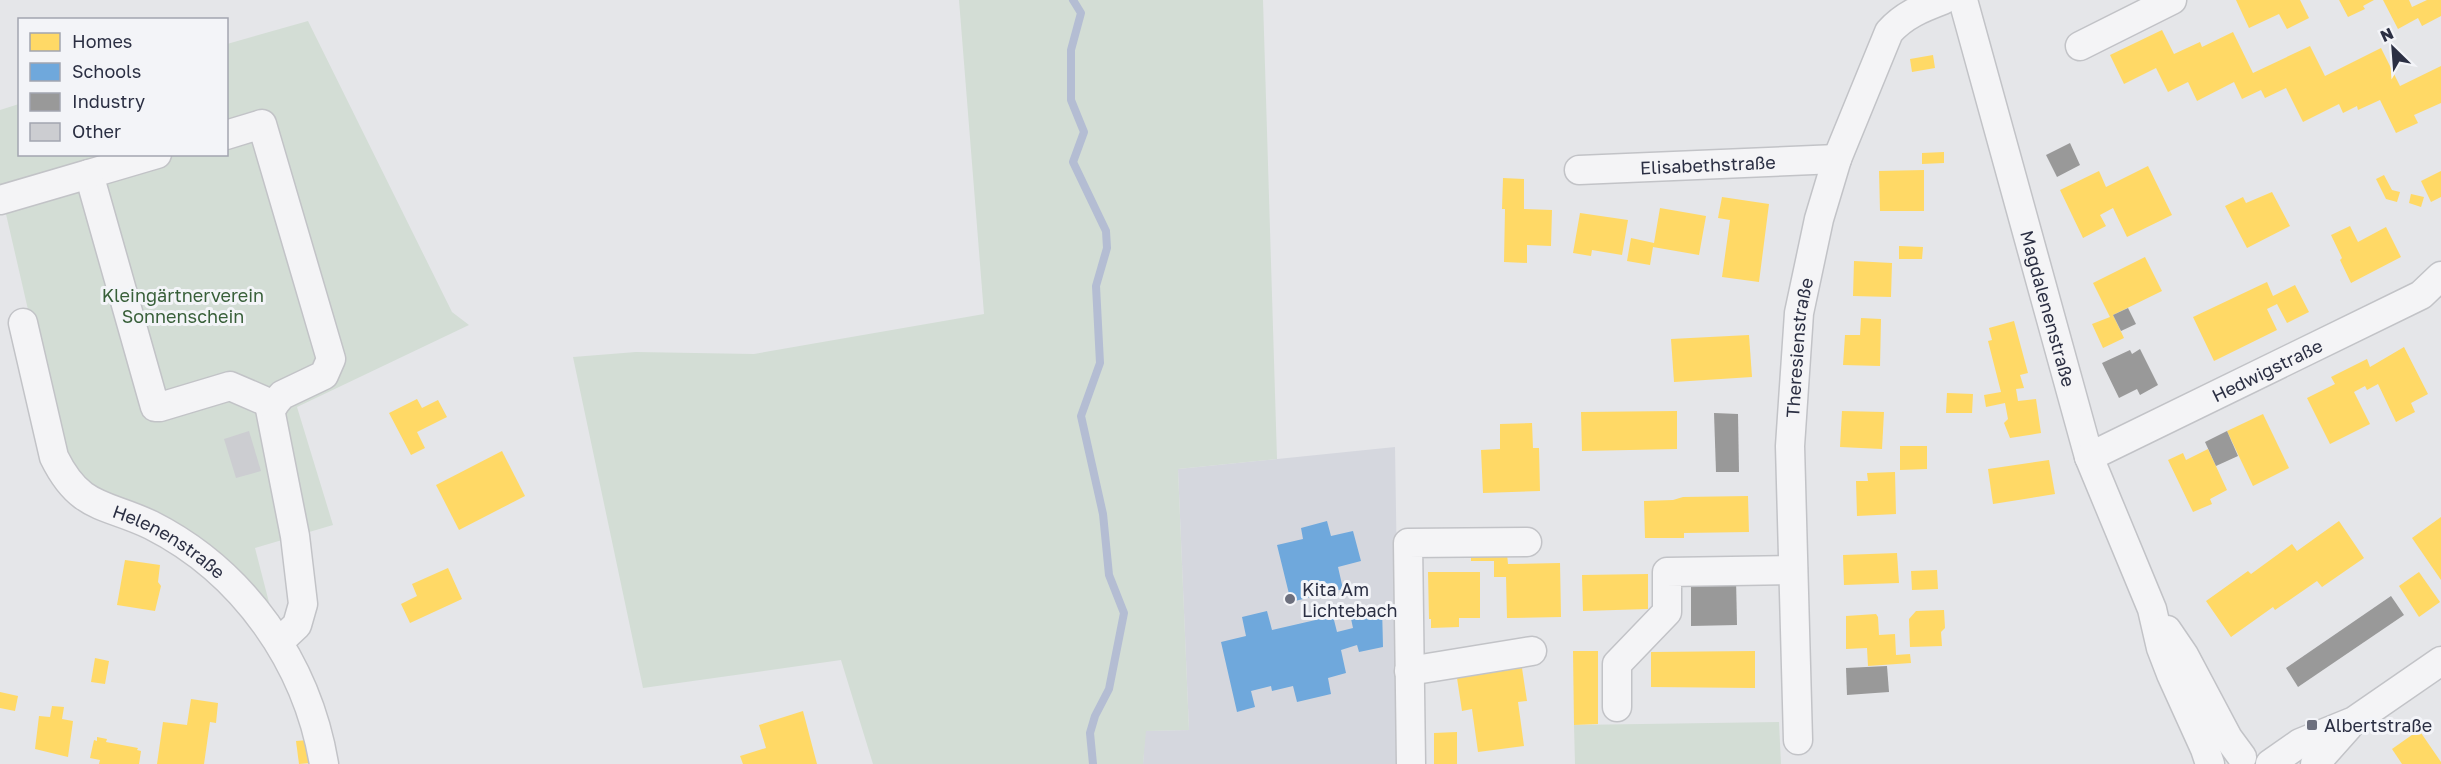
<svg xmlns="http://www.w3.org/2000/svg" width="2441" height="764" font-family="'Golos Text',sans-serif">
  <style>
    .built { fill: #d5d7de }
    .green { fill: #d3ddd5 }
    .homes { fill: #ffd966 }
    .schools { fill: #6fa8dc }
    .industry { fill: #999 }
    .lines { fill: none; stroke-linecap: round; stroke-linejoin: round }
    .stream { stroke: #b4bdd3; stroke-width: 8 }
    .building { fill: #cccdd1 }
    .minor-casing { stroke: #c2c3c7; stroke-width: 31 }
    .minor { stroke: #f4f4f6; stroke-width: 28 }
    .poi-dot { fill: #6c6f7d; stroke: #f3f4f8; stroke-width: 2 }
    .labels { text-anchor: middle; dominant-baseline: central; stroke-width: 6; stroke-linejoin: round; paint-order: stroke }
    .street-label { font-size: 18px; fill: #2b2f43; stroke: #f3f4f8 }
    .park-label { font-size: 18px; fill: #385f39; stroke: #f3f4f8 }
    .poi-label { font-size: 18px; fill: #2b2f43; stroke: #f3f4f8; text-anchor: start }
  </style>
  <rect width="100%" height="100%" fill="#e5e6e9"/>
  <path class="built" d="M 1395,447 L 1400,764 L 1143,764 L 1145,731 L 1189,730 L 1178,469 Z"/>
  <g class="green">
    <path d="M 959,0 L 1263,0 L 1277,459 L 1178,469 L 1189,730 L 1146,731 L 1143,764 L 873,764 L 841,660 L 643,688 L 573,357 L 636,352 L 754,354 L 984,314 Z"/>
    <path d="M 308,21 L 452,312 L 469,325 L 297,407 L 333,525 L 255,548 L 273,618 L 79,479 L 55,427 L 0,188 L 0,110 L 19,104 L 20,154 L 226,154 L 227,44 Z"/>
    <path d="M 1779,722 L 1781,764 L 1575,764 L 1574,725 Z"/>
  </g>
  <g class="homes">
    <path d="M 2236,0 L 2300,0 L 2309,18 L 2287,29 L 2279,14 L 2249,28 Z"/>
    <path d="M 2339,0 L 2374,0 L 2363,6 L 2365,9 L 2348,17 Z"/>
    <path d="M 2383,0 L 2409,0 L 2412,7 L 2427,0 L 2441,0 L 2441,16 L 2422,26 L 2418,18 L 2398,29 Z"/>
    <path d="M 2162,30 L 2174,54 L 2200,42 L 2202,47 L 2233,32 L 2253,73 L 2310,46 L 2325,76 L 2381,48 L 2400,86 L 2441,66 L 2441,103 L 2414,115 L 2418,123 L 2396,133 L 2380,100 L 2358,110 L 2357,106 L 2343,113 L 2339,104 L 2303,122 L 2286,88 L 2265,98 L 2261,90 L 2242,99 L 2234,82 L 2197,101 L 2188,82 L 2168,92 L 2156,68 L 2124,84 L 2110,55 Z"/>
    <path d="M 1933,55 L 1935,68 L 1912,72 L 1910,59 Z"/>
    <path d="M 1944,152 L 1944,163 L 1922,164 L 1922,153 Z"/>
    <path d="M 2148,166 L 2172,215 L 2127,237 L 2113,208 L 2100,215 L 2106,226 L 2083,238 L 2060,190 L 2099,171 L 2106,187 Z"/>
    <path d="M 1924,170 L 1924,211 L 1880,211 L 1879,171 Z"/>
    <path d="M 2441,171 L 2441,197 L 2431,202 L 2421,181 Z"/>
    <path d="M 2384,175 L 2392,190 L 2400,192 L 2397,202 L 2386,199 L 2376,179 Z"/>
    <path d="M 1503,178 L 1524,179 L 1524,209 L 1552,210 L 1551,246 L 1527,245 L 1527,263 L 1504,262 L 1505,209 L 1502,209 Z"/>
    <path d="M 2272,192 L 2290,226 L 2247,248 L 2225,206 L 2243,197 L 2246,203 Z"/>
    <path d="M 2411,194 L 2424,197 L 2421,207 L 2409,203 Z"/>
    <path d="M 1722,197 L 1769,204 L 1759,282 L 1722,277 L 1730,220 L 1718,218 Z"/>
    <path d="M 1660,208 L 1706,216 L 1699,255 L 1653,247 L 1650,265 L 1627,261 L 1631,238 L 1654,243 Z"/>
    <path d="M 1580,213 L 1628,220 L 1622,255 L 1592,250 L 1591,256 L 1573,253 Z"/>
    <path d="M 2350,226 L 2358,242 L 2386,227 L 2401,257 L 2351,283 L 2340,260 L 2342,258 L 2331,235 Z"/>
    <path d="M 1899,246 L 1923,247 L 1922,259 L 1899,259 Z"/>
    <path d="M 2145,257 L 2162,291 L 2113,315 L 2124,338 L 2103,348 L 2092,324 L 2110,317 L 2093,283 Z"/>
    <path d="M 1854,261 L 1892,263 L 1891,297 L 1853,296 Z"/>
    <path d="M 2267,282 L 2273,296 L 2295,285 L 2309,312 L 2287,323 L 2277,304 L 2267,309 L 2277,330 L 2214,361 L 2193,317 Z"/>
    <path d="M 1861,318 L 1881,319 L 1880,366 L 1843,365 L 1845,335 L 1860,335 Z"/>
    <path d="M 2014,321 L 2028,373 L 2020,375 L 2024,388 L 2016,389 L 2018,401 L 2036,399 L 2041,433 L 2010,438 L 2004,423 L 2008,419 L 2005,403 L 1986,407 L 1984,395 L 2001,392 L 1988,341 L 1992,340 L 1989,328 Z"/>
    <path d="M 1749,335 L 1752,377 L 1674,382 L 1671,339 Z"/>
    <path d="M 2404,347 L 2428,394 L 2411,403 L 2415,412 L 2396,422 L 2378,384 L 2367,390 L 2365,386 L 2354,392 L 2370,424 L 2330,444 L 2307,398 L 2335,384 L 2331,377 L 2367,359 L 2370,367 Z"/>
    <path d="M 1947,393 L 1973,394 L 1972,413 L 1946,413 Z"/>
    <path d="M 417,399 L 422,408 L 438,400 L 447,417 L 417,432 L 425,448 L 411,455 L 389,413 Z"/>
    <path d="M 1677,411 L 1677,449 L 1582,451 L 1581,412 Z"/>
    <path d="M 1842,411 L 1884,412 L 1882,449 L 1840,447 Z"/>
    <path d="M 2263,414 L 2289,468 L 2253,486 L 2227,431 Z"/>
    <path d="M 1532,423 L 1533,448 L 1539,448 L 1540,491 L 1483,493 L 1481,450 L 1500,449 L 1500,424 Z"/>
    <path d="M 1900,446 L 1927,446 L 1927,469 L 1900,470 Z"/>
    <path d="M 2208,449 L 2227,490 L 2210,499 L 2212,504 L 2193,512 L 2168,460 L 2183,453 L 2186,460 Z"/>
    <path d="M 502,451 L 525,496 L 459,530 L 436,485 Z"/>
    <path d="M 2049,460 L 2055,494 L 1993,504 L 1988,469 Z"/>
    <path d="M 1895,472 L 1896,514 L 1857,516 L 1856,481 L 1868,481 L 1867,473 Z"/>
    <path d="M 1748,496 L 1749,532 L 1684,533 L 1684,538 L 1645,538 L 1644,501 L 1673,500 L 1683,497 Z"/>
    <path d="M 2441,517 L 2441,580 L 2412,538 Z"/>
    <path d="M 2339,521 L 2364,558 L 2322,587 L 2317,581 L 2275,610 L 2273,607 L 2231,637 L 2206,601 L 2248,571 L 2251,574 L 2292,544 L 2297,551 Z"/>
    <path d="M 1471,549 L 1507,554 L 1508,564 L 1560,563 L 1561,617 L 1507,618 L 1506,577 L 1494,577 L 1494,561 L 1471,561 Z"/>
    <path d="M 1897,553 L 1899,583 L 1844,585 L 1843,555 Z"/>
    <path d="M 125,560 L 160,565 L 158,582 L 161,586 L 155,611 L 117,605 Z"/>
    <path d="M 448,568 L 462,599 L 410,623 L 401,604 L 417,596 L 412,584 Z"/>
    <path d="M 1937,570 L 1938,589 L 1912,590 L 1911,571 Z"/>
    <path d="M 1428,572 L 1480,572 L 1480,618 L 1459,618 L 1459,627 L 1431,628 L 1431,619 L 1429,619 Z"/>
    <path d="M 2419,572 L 2440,602 L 2419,617 L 2399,586 Z"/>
    <path d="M 1648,574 L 1648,609 L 1583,611 L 1582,575 Z"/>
    <path d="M 1944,610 L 1945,628 L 1941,632 L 1942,646 L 1910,647 L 1909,619 L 1916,611 Z"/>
    <path d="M 1876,614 L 1878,617 L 1879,635 L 1895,634 L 1896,655 L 1910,654 L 1911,663 L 1868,666 L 1867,648 L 1846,649 L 1846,616 Z"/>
    <path d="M 1573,651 L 1598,651 L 1598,724 L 1574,725 Z"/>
    <path d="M 1755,651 L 1755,688 L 1651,687 L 1651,652 Z"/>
    <path d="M 95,658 L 109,661 L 105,684 L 91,682 Z"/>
    <path d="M 1522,668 L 1527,701 L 1518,702 L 1524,746 L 1478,752 L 1472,709 L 1462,711 L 1457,678 Z"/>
    <path d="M 0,692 L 18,696 L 15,711 L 0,708 Z"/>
    <path d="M 191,699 L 218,703 L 216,723 L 210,722 L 204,764 L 157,764 L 163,722 L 187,725 Z"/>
    <path d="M 52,706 L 64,707 L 62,719 L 73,721 L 68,757 L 35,749 L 39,716 L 50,717 Z"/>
    <path d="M 803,711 L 817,764 L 743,764 L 740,756 L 766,748 L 759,725 Z"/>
    <path d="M 2419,730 L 2441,762 L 2441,764 L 2402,764 L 2392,749 Z"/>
    <path d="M 1457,732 L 1457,764 L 1434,764 L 1434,733 Z"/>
    <path d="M 97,737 L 107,739 L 106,742 L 138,748 L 137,750 L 141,751 L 139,764 L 99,764 L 100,760 L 90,758 L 94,740 L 97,741 Z"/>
    <path d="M 308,740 L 310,763 L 299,764 L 296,741 Z"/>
  </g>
  <g class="schools">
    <path d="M 1327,521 L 1331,536 L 1353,531 L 1361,561 L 1338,567 L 1343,589 L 1291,602 L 1277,545 L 1303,539 L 1301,528 Z"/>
    <path d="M 1382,606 L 1383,647 L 1359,652 L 1357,645 L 1341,650 L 1346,673 L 1328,678 L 1331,694 L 1297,702 L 1293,686 L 1272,691 L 1271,686 L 1251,691 L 1255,707 L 1237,712 L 1221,642 L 1246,636 L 1242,617 L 1267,611 L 1272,630 L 1333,616 L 1337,632 L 1353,628 L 1350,614 Z"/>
  </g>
  <g class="industry">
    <path d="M 2070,143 L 2080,165 L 2057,177 L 2046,155 Z"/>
    <path d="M 2128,308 L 2136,324 L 2121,331 L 2113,315 Z"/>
    <path d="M 2140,349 L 2158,385 L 2140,395 L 2137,389 L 2119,398 L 2102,363 L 2130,350 L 2132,354 Z"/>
    <path d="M 1714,413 L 1738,414 L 1739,472 L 1716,472 Z"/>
    <path d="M 2227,431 L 2238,456 L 2216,466 L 2205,442 Z"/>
    <path d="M 1736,578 L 1737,625 L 1691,626 L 1691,579 Z"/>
    <path d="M 2391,596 L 2404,615 L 2298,687 L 2286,668 Z"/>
    <path d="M 1887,666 L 1889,692 L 1847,695 L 1846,668 Z"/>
  </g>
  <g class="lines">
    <path class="stream" d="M 1073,0 L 1081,13 L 1071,50 L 1071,100 L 1084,132 L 1073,162 L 1106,231 L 1107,248 L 1096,286 L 1100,363 L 1081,416 L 1103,514 L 1109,575 L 1124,613 L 1109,689 L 1095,716 L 1090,733 L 1093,764"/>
  </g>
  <path class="building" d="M 249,431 L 261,471 L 236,478 L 224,439 Z"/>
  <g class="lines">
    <g class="minor-casing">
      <g id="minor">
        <path id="s1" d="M 1963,0 L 2089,457 L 2152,609 L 2161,648 L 2171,674 L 2205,749 L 2210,764"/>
        <path d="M 2080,46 L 2172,0"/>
        <path d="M 226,135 L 262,124 L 331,359 L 324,375 L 282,395 L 270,409 L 295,536 L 303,604 L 297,625 L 279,642"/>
        <path d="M 157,154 L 89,174 L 155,407 L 160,407 L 230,386 L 274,405"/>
        <path id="s2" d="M 1579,170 L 1837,159"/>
        <path d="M 0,200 L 89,174"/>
        <path id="s3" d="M 23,323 L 54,457 C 80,510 105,503 151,525 C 244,572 307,663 324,764"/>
        <path id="s4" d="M 2089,457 L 2421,295 L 2441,276"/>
        <path d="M 2167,630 L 2184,655 L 2228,738 L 2242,757"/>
        <path d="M 1409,671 L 1532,651"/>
        <path d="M 1617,707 L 1617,664 L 1667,612 L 1667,572 L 1793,570"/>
        <path id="s5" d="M 1798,740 L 1790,446 L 1799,313 L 1819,219 L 1837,159 L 1889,32 C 1904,15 1922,8 1943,0"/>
        <path d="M 1411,764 L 1408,543 L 1527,542"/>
        <path d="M 2270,764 L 2300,743 L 2354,721 L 2441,661"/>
        <path d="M 2315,764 L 2348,727"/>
      </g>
    </g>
    <use href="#minor" class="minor"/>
  </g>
  <g class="poi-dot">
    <circle cx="1290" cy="599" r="6"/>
    <rect x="2306" y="719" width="12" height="12" rx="3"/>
  </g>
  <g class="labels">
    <g class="street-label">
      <text stroke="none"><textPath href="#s2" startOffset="129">Elisabethstraße</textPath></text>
      <text stroke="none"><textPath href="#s1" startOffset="320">Magdalenenstraße</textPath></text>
      <text stroke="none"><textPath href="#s5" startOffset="393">Theresienstraße</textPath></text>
      <text stroke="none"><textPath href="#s4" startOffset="198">Hedwigstraße</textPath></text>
      <text stroke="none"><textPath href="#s3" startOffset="284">Helenenstraße</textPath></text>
    </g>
    <g class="park-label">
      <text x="183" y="295">Kleingärtnerverein<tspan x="183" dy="21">Sonnenschein</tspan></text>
    </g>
    <g class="poi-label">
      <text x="1302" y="589">Kita Am<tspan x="1302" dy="21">Lichtebach</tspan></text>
      <text x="2324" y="725">Albertstraße</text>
    </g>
  </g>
  <rect x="18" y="18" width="210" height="138" fill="#f3f4f8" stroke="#a3a5b0" stroke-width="1.5"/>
  <rect x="30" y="33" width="30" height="18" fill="#ffd966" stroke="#a3a5b0" stroke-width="1.5"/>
  <text x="72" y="48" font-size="18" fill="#2b2f43">Homes</text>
  <rect x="30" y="63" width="30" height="18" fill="#6fa8dc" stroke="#a3a5b0" stroke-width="1.5"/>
  <text x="72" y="78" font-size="18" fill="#2b2f43">Schools</text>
  <rect x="30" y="93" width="30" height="18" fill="#999999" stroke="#a3a5b0" stroke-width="1.5"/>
  <text x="72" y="108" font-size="18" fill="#2b2f43">Industry</text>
  <rect x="30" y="123" width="30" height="18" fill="#cccdd1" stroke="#a3a5b0" stroke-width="1.5"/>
  <text x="72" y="138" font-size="18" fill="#2b2f43">Other</text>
  <g transform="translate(2393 48) rotate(335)" stroke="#f3f4f8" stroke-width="4.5" paint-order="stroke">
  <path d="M0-4.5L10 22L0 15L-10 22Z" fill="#2b2f43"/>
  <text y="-9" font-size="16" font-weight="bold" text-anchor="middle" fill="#2b2f43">N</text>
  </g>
</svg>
